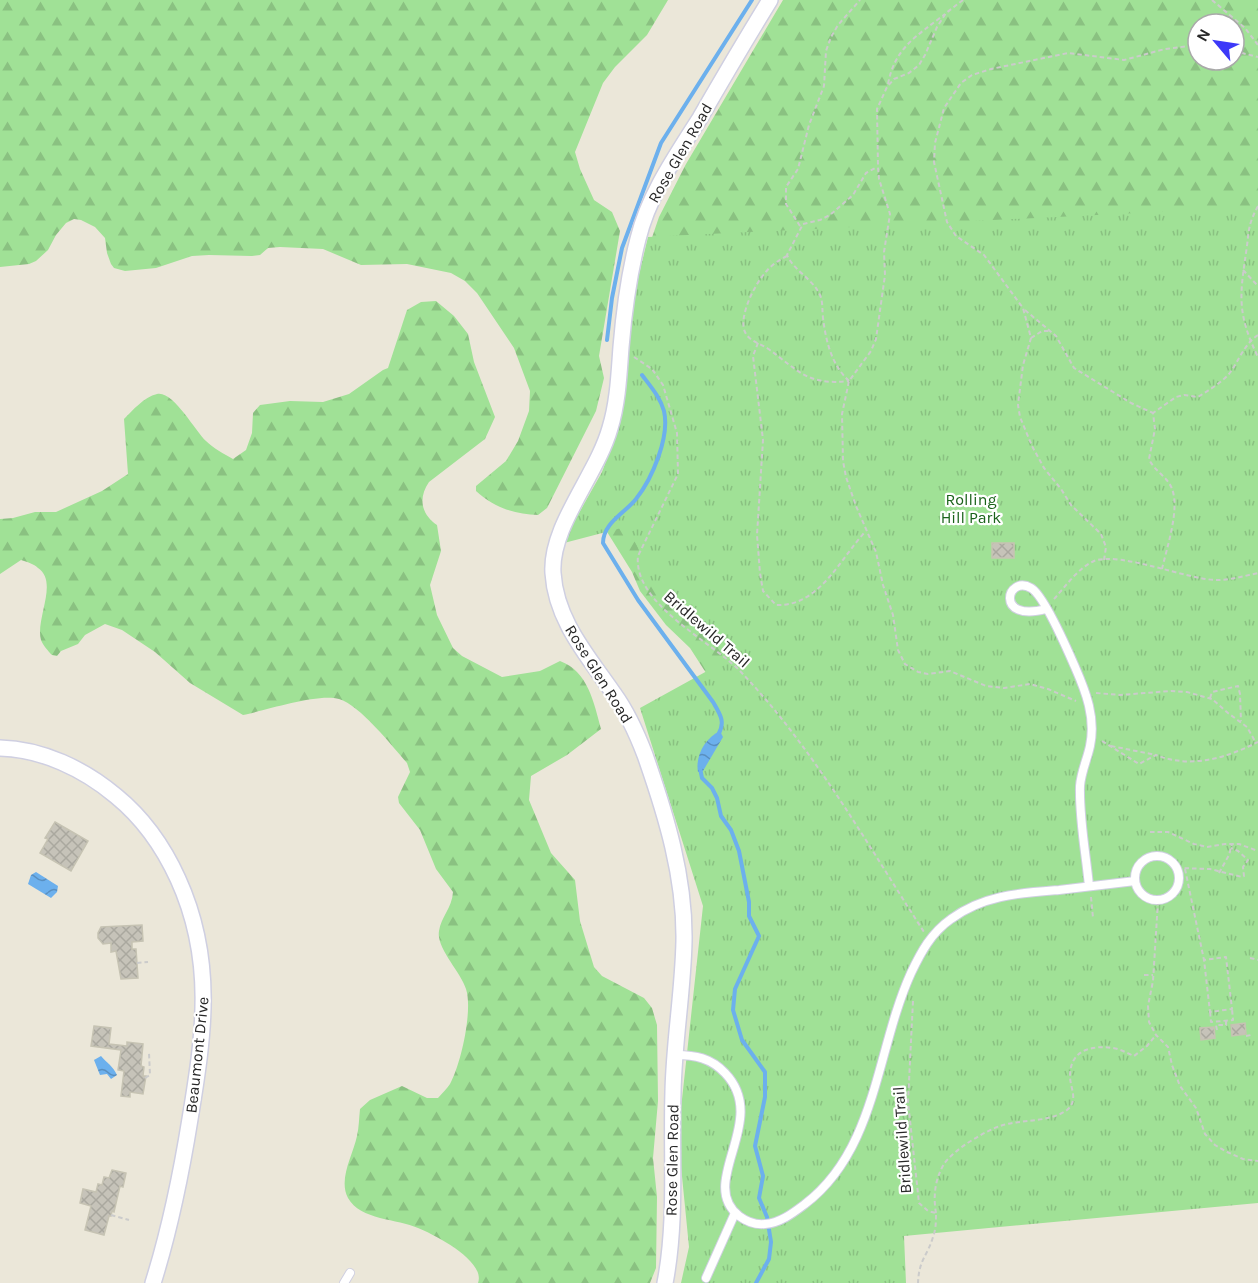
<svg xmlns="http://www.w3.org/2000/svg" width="1258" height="1283" font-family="Karla,sans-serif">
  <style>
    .forest { fill: url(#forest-firs); fill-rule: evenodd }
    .park { fill: url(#park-tufts) }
    .water { fill: url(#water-waves) }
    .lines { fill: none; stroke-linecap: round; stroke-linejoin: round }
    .stream { stroke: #6cb0ed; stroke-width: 4 }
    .building { fill: url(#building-cross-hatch); stroke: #c6c3b3; stroke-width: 1.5 }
    .lane-casing { stroke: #cfcfe1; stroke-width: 10 }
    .street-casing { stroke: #cfcfe1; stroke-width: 18 }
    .path { stroke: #cbcbcb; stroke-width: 2; stroke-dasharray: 4.5 3; stroke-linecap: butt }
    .lane { stroke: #fff; stroke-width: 8 }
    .street { stroke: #fff; stroke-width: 15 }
    .labels { text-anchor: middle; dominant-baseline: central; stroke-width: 4.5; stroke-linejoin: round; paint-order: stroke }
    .street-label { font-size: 16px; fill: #282828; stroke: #fff }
    .park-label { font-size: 16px; fill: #1a631a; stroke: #fff }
  </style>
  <defs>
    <pattern id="forest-firs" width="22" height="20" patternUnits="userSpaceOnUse" patternTransform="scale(1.5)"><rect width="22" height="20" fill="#a0e196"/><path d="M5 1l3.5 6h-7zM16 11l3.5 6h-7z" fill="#8ac181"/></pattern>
    <pattern id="park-tufts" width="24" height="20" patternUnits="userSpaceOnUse" patternTransform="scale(1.5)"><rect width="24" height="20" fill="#a0e196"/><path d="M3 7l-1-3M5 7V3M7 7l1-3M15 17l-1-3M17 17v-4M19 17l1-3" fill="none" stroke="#8ac181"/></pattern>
    <pattern id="water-waves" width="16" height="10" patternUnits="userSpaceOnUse" patternTransform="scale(1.5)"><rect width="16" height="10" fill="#6cb0ed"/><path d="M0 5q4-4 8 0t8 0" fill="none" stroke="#598fc0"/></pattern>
    <pattern id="building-cross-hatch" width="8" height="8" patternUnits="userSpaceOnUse" patternTransform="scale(1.5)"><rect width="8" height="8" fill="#c6c3b9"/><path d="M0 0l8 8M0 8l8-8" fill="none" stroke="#aaa89f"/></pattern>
  </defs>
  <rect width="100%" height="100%" fill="#ebe7d9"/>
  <g class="forest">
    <path d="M 0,0 L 668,0 L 647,35 L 615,67 L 603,83 L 575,152 L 580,169 L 594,200 L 612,212 L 620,231 L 599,356 L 604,378 L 596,411 L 547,508 L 538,515 C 515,514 494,508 476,491 L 476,486 L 506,461 L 518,441 L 529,411 L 530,391 L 514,348 L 477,293 L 465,281 L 451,273 L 407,264 L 361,265 L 323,249 L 280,247 L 268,248 L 260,255 L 252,256 L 209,255 L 192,256 L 156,268 L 125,271 L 114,268 L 111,264 L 107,253 L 105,238 L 95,227 L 81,220 L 74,219 L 66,223 L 56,235 L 48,250 L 36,261 L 29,264 L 0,267 Z"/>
    <path d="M 783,0 L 1258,0 L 1258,846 L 717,690 L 690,648 L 666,625 L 640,591 L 632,572 L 604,527 L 624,421 L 643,264 L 659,217 L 686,164 ZM 1198,24 L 1234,24 L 1234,60 L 1198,60 Z"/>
    <path d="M 436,301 L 454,316 L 468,334 L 474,362 L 495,417 L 485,439 L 429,482 C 418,498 421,514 437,525 L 441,551 L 430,585 L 437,615 L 453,648 L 462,656 L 502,677 L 540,671 L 560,661 C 588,671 594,703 601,729 L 567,755 L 531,776 L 529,800 L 551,853 L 575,880 L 580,921 L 594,967 L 602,976 L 644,998 L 652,1008 L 657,1025 L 658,1101 L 653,1158 L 657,1197 L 656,1268 L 650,1283 L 478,1283 C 486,1261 435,1235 418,1228 C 398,1219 360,1220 348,1198 C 338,1179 353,1155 357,1136 C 359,1127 359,1118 360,1109 L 370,1100 L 402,1086 L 427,1098 L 438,1098 C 442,1093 447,1089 450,1084 C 461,1064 473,1010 466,989 C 461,972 436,948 439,931 C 441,917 452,908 453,892 L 436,869 L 420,830 L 399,803 L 398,797 L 410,772 L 407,763 C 392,746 360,705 339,699 C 318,693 267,710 243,715 L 190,683 L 155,652 L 122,630 L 105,624 L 85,635 L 78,644 L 61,651 L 57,656 L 52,655 C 48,651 43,645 41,640 C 35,619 59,582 38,568 C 34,564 27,562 21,560 L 0,574 L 0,519 L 13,518 L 35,512 L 56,512 L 102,491 L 128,474 L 124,419 C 132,411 144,397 157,394 C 173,390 195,431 206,441 C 213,448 224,454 233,459 L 246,450 L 252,433 L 253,413 L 260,405 L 290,401 L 323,402 L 349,394 L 383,370 L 388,368 L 407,310 L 421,302 Z"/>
  </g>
  <path class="park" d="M 1258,207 L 1258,1203 L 904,1236 L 906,1283 L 681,1283 L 689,1247 L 678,1136 L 703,906 L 640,708 L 727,660 L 714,638 L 652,582 L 629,526 L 564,543 L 571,527 L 602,472 L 614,439 L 635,291 L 648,237 Z"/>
  <g class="water">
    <path d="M 720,731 L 723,737 L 703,771 L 698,772 C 695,756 705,738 720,731 Z"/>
    <path d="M 36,872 L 58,886 L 57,892 L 51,898 L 28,884 L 31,875 Z"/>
    <path d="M 101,1056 C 107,1063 113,1066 117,1075 L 111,1079 L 107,1074 L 100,1075 L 94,1060 Z"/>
  </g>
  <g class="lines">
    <g class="stream">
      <path d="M 607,340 L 612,298 L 622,248 L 661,143 L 752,0"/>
      <path d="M 642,375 C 651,387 660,397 664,411 C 670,437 652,479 636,499 C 625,513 603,523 603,543 L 638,600 L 713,702 C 720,714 726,722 718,735"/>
      <path d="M 700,768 L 702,778 L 712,788 L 717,798 L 721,816 L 731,830 L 739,851 L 749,902 L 749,916 L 759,936 L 735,989 L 733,1010 L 742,1040 L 765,1072 L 765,1097 L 755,1146 L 763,1176 L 759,1198 L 767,1217 L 771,1242 L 769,1259 L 756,1283"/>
    </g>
  </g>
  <g class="building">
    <rect x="992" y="543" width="22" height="15"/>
    <path d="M 55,822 L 88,841 L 71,871 L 40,853 L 48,839 L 45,838 Z"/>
    <path d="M 142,925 L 143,941 L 132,942 L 132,949 L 136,949 L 138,978 L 121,979 L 116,951 L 111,952 L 111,943 L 103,944 L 98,938 L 98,933 L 101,927 Z"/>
    <path d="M 1245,1023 L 1246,1034 L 1232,1036 L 1231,1025 Z"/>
    <path d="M 94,1026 L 111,1028 L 109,1044 L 127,1046 L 127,1042 L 143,1044 L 141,1066 L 144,1067 L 143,1076 L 146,1076 L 143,1094 L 130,1092 L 130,1097 L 121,1096 L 124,1071 L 118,1070 L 121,1050 L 91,1046 Z"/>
    <path d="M 1214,1027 L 1215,1038 L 1201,1040 L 1200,1028 Z"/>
    <path d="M 112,1170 L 126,1173 L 123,1187 L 120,1186 L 114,1212 L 112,1211 L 111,1216 L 109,1216 L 104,1235 L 85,1230 L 91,1206 L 80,1203 L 83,1189 L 96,1192 L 98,1184 L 102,1185 L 104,1177 L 109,1178 Z"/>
  </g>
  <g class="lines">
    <g class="lane-casing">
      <g id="lane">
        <path d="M 1046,609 C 994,623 1007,574 1031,588 C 1044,595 1068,651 1075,667 C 1086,692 1096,718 1090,746 C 1087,760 1081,772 1080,786 C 1079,819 1086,854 1089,886"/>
        <circle cx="1157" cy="878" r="22"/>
        <path d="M 676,1055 C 695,1055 711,1058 725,1073 C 771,1121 696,1182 739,1216 C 747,1222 755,1225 765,1224 C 780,1223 793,1213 805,1204 C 877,1149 876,1050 911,973 C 921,952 931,933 951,919 C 983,895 1020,893 1059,890 C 1084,887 1110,884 1135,881"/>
        <path d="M 706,1278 L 735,1213"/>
        <path d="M 344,1283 L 350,1273"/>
      </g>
    </g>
    <g class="street-casing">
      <g id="street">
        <path d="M 0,748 C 42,749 84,769 116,796 C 143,818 163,846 178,879 C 215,960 204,1034 190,1119 C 181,1175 170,1229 153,1283"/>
        <path d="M 665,1283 C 677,1221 671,1155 673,1092 C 674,1041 683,992 684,941 C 685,877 666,815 645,755 C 637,734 627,712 614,694 C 588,656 556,621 553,573 C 550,526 597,475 610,428 C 618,402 619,374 621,347 C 624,311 629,274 638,239 C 649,194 676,156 700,118 C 723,78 746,39 770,0"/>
      </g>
    </g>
    <g class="path">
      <path d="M 963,0 L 946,13 L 937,27 L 925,55 L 919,65 L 909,73 L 894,79 L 887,87 L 877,109 L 878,167 L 879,179 L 890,214 L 884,252 L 885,275 L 876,339 L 871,351 L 849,381 L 842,414 L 843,461 L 846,477 L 856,506 L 876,552 L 883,585 L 893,615 L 898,650 L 905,664 L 918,672 L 928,674 L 950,671 L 986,686 L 1004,688 L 1030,684 L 1048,689 L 1076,701"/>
      <path d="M 1212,0 L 1245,28 L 1258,45"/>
      <path d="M 1234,51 L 1258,57"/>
      <path d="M 888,84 C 895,47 917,36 945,14"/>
      <path d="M 1258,206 C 1249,223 1249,228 1247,246 C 1240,294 1236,312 1258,357"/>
      <path d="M 800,226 L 786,204 L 786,187 L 798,169 L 809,125 L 824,86 L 826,51 L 831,37 L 838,25 L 860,0"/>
      <path d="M 787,256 C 779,260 771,265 765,273 C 755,284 738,317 745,332 C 749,341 759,343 767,348 C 798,370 807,386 849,381"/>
      <path d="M 1243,270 L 1258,286"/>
      <path d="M 1025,310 L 1056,336 L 1074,368 L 1131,403 L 1153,413"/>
      <path d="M 1031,338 L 1042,331 L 1049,331"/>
      <path d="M 758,343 L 753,356 L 763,440 L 757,535 L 760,573 L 763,591 L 776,605 C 819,607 840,559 865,532"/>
      <path d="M 634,357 L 652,369 L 663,385 L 677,433 L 678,474 L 638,556 C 633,604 711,641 740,671 C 813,747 867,844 924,932"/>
      <path d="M 849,381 C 831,364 826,341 823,318 C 822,309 823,302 820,295 C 813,279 794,271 787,255 L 803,224 L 820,220 L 830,215 L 853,195 L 866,173 L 877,167"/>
      <path d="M 1104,560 L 1106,547 L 1101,534 L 1071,505 L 1061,489 L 1044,468 L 1032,446 L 1020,417 L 1018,405 L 1023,365 L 1031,338 L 1023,308 L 984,255 L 956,236 L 947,222 L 934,162 L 935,143 L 944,108 L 961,83 L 972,75 L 991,69 L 1068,53 L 1124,60 L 1165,49 L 1198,45"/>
      <path d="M 1162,569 C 1167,547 1180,509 1172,489 C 1168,477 1154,471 1149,459 L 1155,429 L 1153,413 L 1176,397 L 1184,395 L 1198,397 C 1209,390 1221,383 1229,374 C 1239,361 1244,344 1258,335"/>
      <path d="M 1054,599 C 1066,586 1078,568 1094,561 C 1120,551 1188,580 1217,580 C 1231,580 1244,576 1258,573"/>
      <path d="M 1096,693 L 1120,695 L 1171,691 L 1187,692 L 1212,699 L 1228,713 L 1247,727 L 1256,743"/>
      <path d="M 1210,698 L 1212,692 L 1238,686 L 1240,694 L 1241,721"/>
      <path d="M 1102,741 L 1139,764 L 1156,755 C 1191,769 1226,758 1258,742"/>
      <path d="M 1111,746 L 1156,755"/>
      <path d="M 1150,832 L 1168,832 L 1194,844 L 1207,847 L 1225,844 L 1239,844 L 1258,851"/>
      <path d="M 1177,868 L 1210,869 L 1242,877 L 1244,876 L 1243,867 L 1248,860 L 1238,851 L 1231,848"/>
      <path d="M 1185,869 L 1204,960 L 1210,1012 L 1232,1009 L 1226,957 L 1204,960"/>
      <path d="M 1219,873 L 1229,855 L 1232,844"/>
      <path d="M 1091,897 L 1093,918"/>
      <path d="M 1158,901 L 1153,981 L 1148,1006 L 1149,1022 L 1156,1035 L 1168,1047 L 1172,1065 L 1180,1086 L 1196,1108 L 1205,1134 L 1215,1145 L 1227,1152 L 1243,1159 L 1258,1161"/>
      <path d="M 1250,958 L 1258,960"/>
      <path d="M 137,963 L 148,962"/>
      <path d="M 1144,975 L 1153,975"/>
      <path d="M 913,1001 L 908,1102 L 919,1203 L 928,1211 L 936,1213 C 936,1221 936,1229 933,1237 C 927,1257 919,1259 918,1283"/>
      <path d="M 1210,1012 L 1211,1022 L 1233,1020 L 1232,1009"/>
      <path d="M 1217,1030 L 1216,1025 L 1226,1025 L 1226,1021"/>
      <path d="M 1246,1036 L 1251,1035"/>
      <path d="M 145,1078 L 150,1075 L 149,1053"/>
      <path d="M 936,1213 C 933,1196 935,1179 944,1164 C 953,1150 985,1131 1000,1126 C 1021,1119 1049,1123 1067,1110 C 1079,1100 1070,1088 1070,1076 C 1070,1050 1091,1045 1113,1048 C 1120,1049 1127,1053 1134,1056 L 1147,1046 L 1156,1035"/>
      <path d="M 111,1215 L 129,1220"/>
    </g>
    <use href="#lane" class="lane"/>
    <use href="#street" class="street"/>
  </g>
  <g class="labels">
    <g class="street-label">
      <text transform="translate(680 153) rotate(-60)">Rose Glen Road</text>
      <text transform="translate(707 629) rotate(41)">Bridlewild Trail</text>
      <text transform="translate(599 674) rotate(58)">Rose Glen Road</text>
      <text transform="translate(197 1055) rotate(-84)">Beaumont Drive</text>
      <text transform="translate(902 1140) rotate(-94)">Bridlewild Trail</text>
      <text transform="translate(672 1160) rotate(-89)">Rose Glen Road</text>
    </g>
    <g class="park-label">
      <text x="971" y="499">Rolling<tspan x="971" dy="18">Hill Park</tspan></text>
    </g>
  </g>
  <g transform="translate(1216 42) rotate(299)"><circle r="28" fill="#ffffff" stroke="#a9a9a9" stroke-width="1.5"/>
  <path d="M0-4.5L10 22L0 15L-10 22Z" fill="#3d39f8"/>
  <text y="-9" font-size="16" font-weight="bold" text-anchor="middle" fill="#282828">N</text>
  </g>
</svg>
